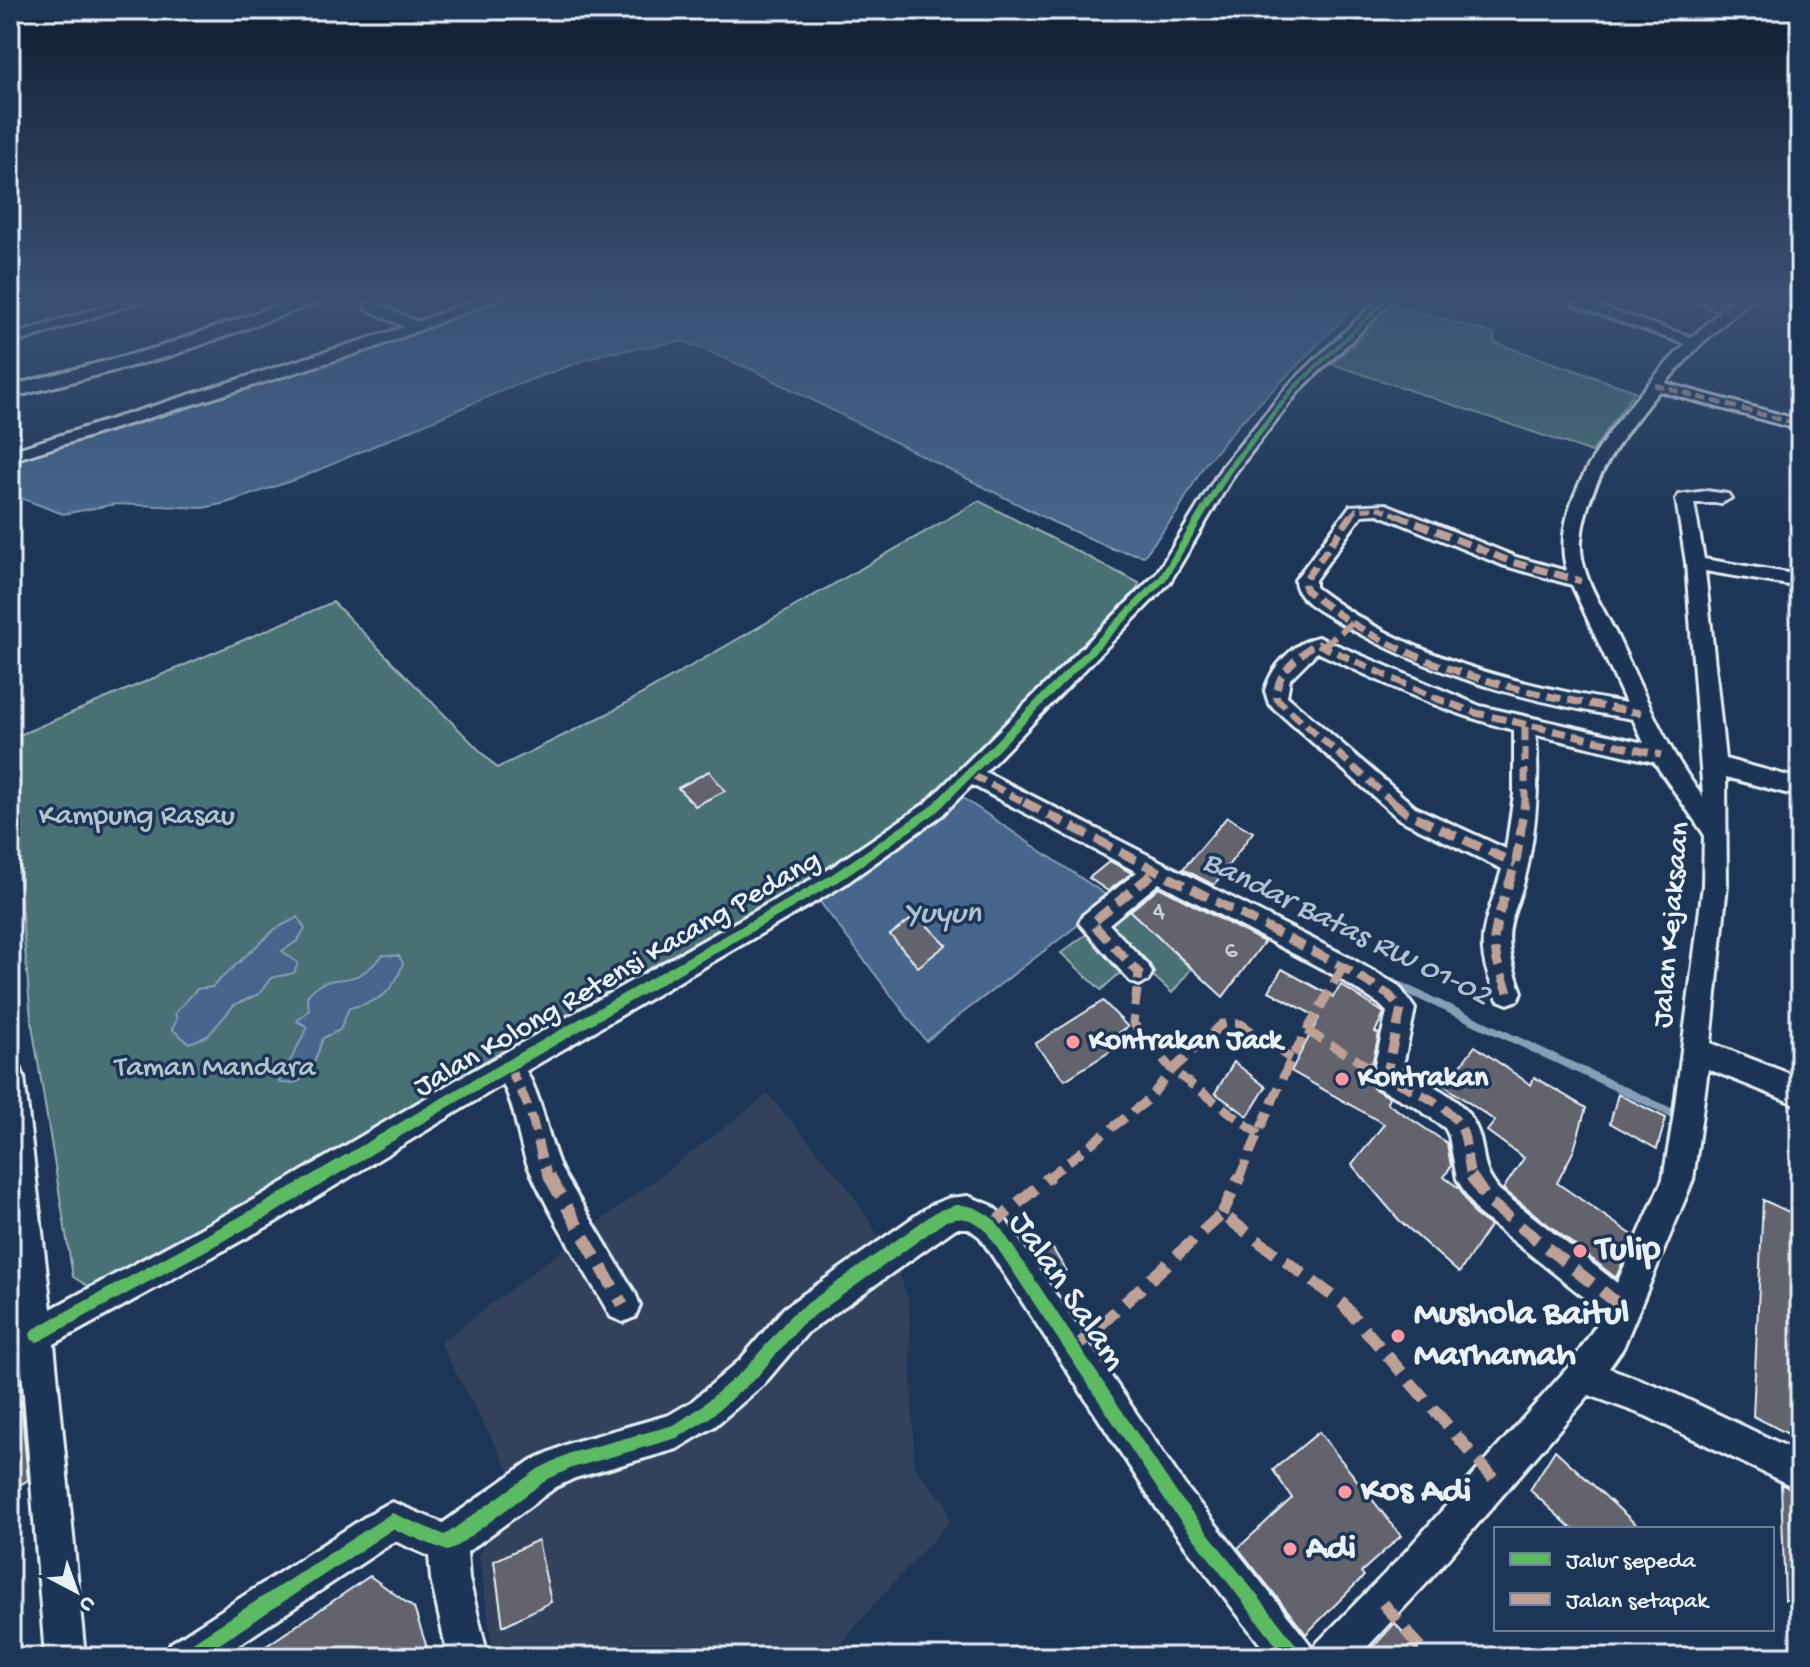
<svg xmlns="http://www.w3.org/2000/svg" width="1810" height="1667" font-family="'Gochi Hand',sans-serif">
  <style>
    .built { fill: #32435d }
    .green { fill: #497074; stroke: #98b0b6; stroke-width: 2 }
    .water { fill: #44668a; stroke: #869eb6; stroke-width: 2 }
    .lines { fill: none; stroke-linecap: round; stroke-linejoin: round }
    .stream-far1 { stroke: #869eb6; stroke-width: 6 }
    .stream { stroke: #869eb6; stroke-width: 8 }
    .building { fill: #62646c; stroke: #e8f1f8; stroke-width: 2 }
    .minor-casing { stroke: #e8f1f8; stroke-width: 6 }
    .tertiary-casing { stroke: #e8f1f8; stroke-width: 6 }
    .minor { fill: #1d3557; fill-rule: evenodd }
    .tertiary { fill: #1d3557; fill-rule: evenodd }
    .quiet-far3 { stroke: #bda197; stroke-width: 5; stroke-dasharray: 10 5; stroke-linecap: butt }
    .quiet-far2 { stroke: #bda197; stroke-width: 7; stroke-dasharray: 14 7; stroke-linecap: butt }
    .quiet-far1 { stroke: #bda197; stroke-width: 9; stroke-dasharray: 18 9; stroke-linecap: butt }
    .quiet { stroke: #bda197; stroke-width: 12; stroke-dasharray: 23 12; stroke-linecap: butt }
    .cycleway-casing { stroke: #1d3557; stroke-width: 5 }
    .cycleway { fill: #5cba63; fill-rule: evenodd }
    .poi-dot { fill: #ff9aa2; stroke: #1d3557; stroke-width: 3 }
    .labels { text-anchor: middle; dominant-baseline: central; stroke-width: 7; stroke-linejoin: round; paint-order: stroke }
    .number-label { font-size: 26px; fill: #c6ced5 }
    .park-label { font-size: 30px; fill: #b0c4ca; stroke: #1d3557 }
    .street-label { font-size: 30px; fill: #e8f1f8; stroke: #1d3557 }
    .poi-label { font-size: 30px; font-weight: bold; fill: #e8f1f8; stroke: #1d3557; text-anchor: start }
    .water-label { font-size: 32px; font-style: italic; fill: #afc0d2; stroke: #1d3557 }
    .near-poi-label { font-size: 36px; font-weight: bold; fill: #e8f1f8; stroke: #1d3557; text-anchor: start }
    .near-street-label { font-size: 36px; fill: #e8f1f8; stroke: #1d3557 }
  </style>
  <rect width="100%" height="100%" fill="#1d3557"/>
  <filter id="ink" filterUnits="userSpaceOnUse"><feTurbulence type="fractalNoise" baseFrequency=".0125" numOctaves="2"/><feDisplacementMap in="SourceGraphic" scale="16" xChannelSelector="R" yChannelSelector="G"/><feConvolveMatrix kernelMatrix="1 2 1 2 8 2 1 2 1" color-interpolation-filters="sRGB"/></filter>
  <g filter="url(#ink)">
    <path class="built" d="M 768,1094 L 845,1184 L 895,1261 L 909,1302 L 914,1466 L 947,1505 L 949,1522 L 878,1600 L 830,1657 L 826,1657 L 816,1643 L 802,1657 L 494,1657 L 479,1555 L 520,1491 L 440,1343 Z"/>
    <g class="green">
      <path d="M 1396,305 L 1495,334 L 1493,342 L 1635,391 L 1592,452 L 1332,364 Z"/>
      <path d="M 979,501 L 1139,583 L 1137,589 L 979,758 L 926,805 L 850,860 L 123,1279 L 91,1288 L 73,1277 L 31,1019 L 10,777 L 10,739 L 333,602 L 497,768 L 607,714 Z"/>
      <path d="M 1123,904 L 1191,969 L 1172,993 L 1097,924 Z"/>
      <path d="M 1092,930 L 1130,964 L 1101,990 L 1061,953 Z"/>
    </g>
    <g class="water">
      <path d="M 500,297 L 1369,297 L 1354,308 L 1242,421 L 1205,464 L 1176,514 L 1144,556 L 1113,549 L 1051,521 L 755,371 L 683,341 L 602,354 L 508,388 L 300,478 L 226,503 L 203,508 L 116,504 L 63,514 L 10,494 L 10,463 L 183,410 L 370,347 Z"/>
      <path d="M 957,794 L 1112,899 L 926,1041 L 817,898 Z"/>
      <path d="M 298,917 L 305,929 L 297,941 L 282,951 L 298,963 L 294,973 L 271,978 L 259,994 L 234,1005 L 208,1036 L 189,1043 L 172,1029 L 177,1020 L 175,1013 L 197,989 L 212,987 L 275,929 Z"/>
      <path d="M 383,955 L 399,956 L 403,963 C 394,994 378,1002 349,1008 L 340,1030 L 323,1038 C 316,1056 310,1091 279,1082 L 308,1027 L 297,1021 L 309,1010 L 307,996 C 328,971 343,986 364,972 C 371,968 377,961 383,955 Z"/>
    </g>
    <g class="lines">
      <path class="stream-far1" d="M 988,773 L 1029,794"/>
      <path class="stream" d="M 1391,982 L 1681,1117"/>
    </g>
    <g class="building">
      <path d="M 709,771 L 725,791 L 695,806 L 678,788 Z"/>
      <path d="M 1227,817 L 1253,832 L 1214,885 L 1183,869 Z"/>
      <path d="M 1110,861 L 1132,873 L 1108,891 L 1089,878 Z"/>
      <path d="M 1159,887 L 1264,942 L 1223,997 L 1130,911 Z"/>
      <path d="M 917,915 L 946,945 L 918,967 L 890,935 Z"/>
      <path d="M 1282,969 L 1333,997 L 1341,985 L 1384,1013 L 1375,1032 L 1379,1034 L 1373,1060 L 1365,1070 L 1370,1073 L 1373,1088 L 1389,1097 L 1387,1103 L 1447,1143 L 1451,1166 L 1444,1177 L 1460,1189 L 1474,1214 L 1490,1226 L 1459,1273 L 1399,1220 L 1352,1165 L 1384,1124 L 1291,1071 L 1319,1018 L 1269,991 Z"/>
      <path d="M 1103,1001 L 1128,1027 L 1107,1040 L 1114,1049 L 1065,1080 L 1035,1044 Z"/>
      <path d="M 1475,1046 L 1531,1085 L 1534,1077 L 1586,1108 L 1574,1150 L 1557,1183 L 1634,1236 L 1616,1278 L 1503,1189 L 1524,1158 L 1487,1131 L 1495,1121 L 1445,1086 Z"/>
      <path d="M 1234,1062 L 1266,1087 L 1248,1116 L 1215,1093 Z"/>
      <path d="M 1618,1094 L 1666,1118 L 1657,1149 L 1610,1123 Z"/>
      <path d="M 1763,1200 L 1800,1217 L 1800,1440 L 1753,1416 Z"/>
      <path d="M 1051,1246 L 1066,1270 L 1049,1279 L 1033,1255 Z"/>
      <path d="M 21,1401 L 28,1480 L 10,1491 L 10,1407 Z"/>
      <path d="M 1319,1432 L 1401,1536 L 1361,1572 L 1364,1576 L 1306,1634 L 1238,1548 L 1292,1498 L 1273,1470 Z"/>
      <path d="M 1555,1450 L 1641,1529 L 1572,1529 L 1530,1490 Z"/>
      <path d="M 1781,1484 L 1800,1493 L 1800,1600 L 1785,1600 Z"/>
      <path d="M 538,1540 L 551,1602 L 503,1626 L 494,1561 Z"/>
      <path d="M 370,1576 L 414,1608 L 430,1657 L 250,1657 Z"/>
      <path d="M 1395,1623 L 1423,1657 L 1364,1657 Z"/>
    </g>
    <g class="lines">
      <g class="minor-casing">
        <g id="minor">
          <path d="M 10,297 L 25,297 L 10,303 Z"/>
          <path d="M 133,297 L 153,297 L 10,345 L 10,336 Z"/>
          <path d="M 484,297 L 503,297 L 374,348 L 10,461 L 10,451 L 405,327 L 366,309 L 366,303 L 376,303 L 417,322 Z"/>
          <path d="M 1381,297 L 1396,297 L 1299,391 L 1235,473 L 1170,582 L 985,772 L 1352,959 L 1399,986 L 1415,1009 L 1402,1070 C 1435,1087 1469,1099 1480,1138 C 1486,1162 1482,1169 1499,1190 L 1617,1283 L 1663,1179 L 1673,1120 L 1703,885 L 1704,834 L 1654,762 L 1536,735 C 1539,777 1537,818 1529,860 C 1517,923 1495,922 1522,992 L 1518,1000 L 1508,1004 L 1498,1000 C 1470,939 1486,927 1502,869 L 1399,819 L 1269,704 L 1265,691 C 1270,668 1295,641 1318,637 L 1480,706 L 1644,743 L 1633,719 C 1529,702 1434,677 1342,624 C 1326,614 1295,601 1295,580 L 1350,506 L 1386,504 L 1516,557 L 1567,571 C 1544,496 1637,394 1685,344 L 1573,305 L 1585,302 L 1692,337 L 1721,311 L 1682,297 L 1703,297 L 1729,304 L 1739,297 L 1754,297 L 1699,346 L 1665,383 L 1800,420 L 1800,430 L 1659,391 C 1625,432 1585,485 1581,541 C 1579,575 1603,607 1617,636 C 1644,692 1665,748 1703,797 L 1686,563 L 1676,499 L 1679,495 L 1706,491 L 1728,494 L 1731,498 L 1722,503 L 1694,503 L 1704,559 L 1800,575 L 1800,587 L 1705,571 L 1725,759 L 1800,779 L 1800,797 L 1726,777 L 1727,885 L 1711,1043 L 1800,1078 L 1800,1106 L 1708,1069 L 1693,1180 L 1623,1348 L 1609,1368 L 1665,1389 L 1800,1453 L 1800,1490 L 1646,1416 L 1589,1395 L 1426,1584 L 1358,1657 L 1270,1657 L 1158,1510 L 980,1237 L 968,1228 L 956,1228 L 808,1332 L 764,1384 L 715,1426 L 677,1449 L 575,1478 L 556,1487 L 467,1552 L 469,1579 L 488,1657 L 448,1657 L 431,1579 L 429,1556 L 395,1541 L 220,1657 L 165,1657 L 171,1643 L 379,1508 L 392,1502 L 443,1523 L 530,1461 L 570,1443 L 669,1415 L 691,1402 L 740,1360 L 784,1308 L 931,1205 L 949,1198 L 968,1196 L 991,1205 L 1002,1215 L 1184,1484 L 1309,1643 L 1313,1652 L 1317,1643 L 1400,1558 L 1571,1364 L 1604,1313 L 1477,1212 L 1457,1179 L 1449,1136 L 1445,1128 L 1416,1107 L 1376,1087 L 1372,1077 L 1387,1012 L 1379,1004 L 1334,975 L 1159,883 L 1109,924 L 1148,965 L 1152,973 L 1148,981 L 1139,985 L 1130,981 L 1079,923 L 1083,915 L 1137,872 L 972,785 L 942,815 L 844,885 L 526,1071 C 544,1103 547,1138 562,1171 L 635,1293 L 640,1305 L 635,1317 L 623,1322 L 611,1317 C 583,1267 551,1218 528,1166 C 517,1139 517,1111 503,1084 L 277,1221 L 54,1344 L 85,1657 L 45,1657 L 10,1220 L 10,1064 L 20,1067 L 24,1077 L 51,1309 L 255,1199 L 458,1079 L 826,871 L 926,803 L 1156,574 L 1222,467 L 1289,385 ZM 1378,514 L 1502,565 L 1572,585 L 1626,703 C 1517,685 1409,658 1320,591 L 1315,587 L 1315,580 L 1362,515 ZM 1317,652 C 1382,682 1444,713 1514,730 L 1514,794 L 1506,849 L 1415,807 L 1287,696 L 1290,679 Z"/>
          <path d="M 1776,297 L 1800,298 L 1800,307 L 1778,300 Z"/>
          <path d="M 10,424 L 18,428 L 18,434 L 10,435 Z"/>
        </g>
      </g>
      <g class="tertiary-casing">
        <path id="tertiary" d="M 301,297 L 325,297 L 322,301 L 170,356 L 10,398 L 10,386 L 156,348 Z"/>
      </g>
      <use href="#minor" class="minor"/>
      <use href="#tertiary" class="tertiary"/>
      <g class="quiet-far3">
        <path d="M 1689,297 L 1730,309"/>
        <path d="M 1655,385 L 1800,425"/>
        <path d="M 1351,517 L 1356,510 L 1380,508 L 1402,517"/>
      </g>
      <g class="quiet-far2">
        <path d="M 1352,515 L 1305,580 L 1305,589 C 1398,668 1524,694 1641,713"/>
        <path d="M 1397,515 L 1509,561 L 1581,581"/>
        <path d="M 1324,645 L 1353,622"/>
        <path d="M 972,775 L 1028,804"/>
        <path d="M 1395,804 L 1277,699 C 1274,674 1296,660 1312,645 L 1318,644 L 1435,698 L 1476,713 L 1661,755"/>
        <path d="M 1525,804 L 1525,726"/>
      </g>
      <g class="quiet-far1">
        <path d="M 1024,802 L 1343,967 L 1389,995 L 1401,1009 L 1386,1077 C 1413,1091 1454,1104 1464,1135 C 1468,1150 1467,1164 1472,1178"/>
        <path d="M 1393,802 L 1407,813 L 1516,864"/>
        <path d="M 1508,992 L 1497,961 L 1494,939 L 1498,917 L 1516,862 L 1525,802"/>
        <path d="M 1307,1031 L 1386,1077"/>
        <path d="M 508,1066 C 517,1083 526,1099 532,1118 C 538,1139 540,1158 549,1178"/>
        <path d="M 1259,1134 L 1172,1070 L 1222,1024 L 1241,1024 L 1291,1059"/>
        <path d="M 1047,1178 L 1148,1100 L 1172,1070 L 1133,1023 L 1139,973 L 1092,923 L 1156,871"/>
        <path d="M 1239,1178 L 1291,1059 L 1343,967"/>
      </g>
      <g class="quiet">
        <path d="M 549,1176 L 623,1305"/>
        <path d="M 1471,1176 L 1488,1201 L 1622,1307"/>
        <path d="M 1222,1214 L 1240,1176"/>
        <path d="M 991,1226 L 1050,1176"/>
        <path d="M 1073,1350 L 1222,1214 L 1342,1303 L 1493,1478"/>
        <path d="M 1383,1603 L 1428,1657"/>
      </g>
      <g class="cycleway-casing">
        <g id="cycleway">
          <path d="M 1386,297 L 1392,297 L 1296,389 L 1231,472 L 1166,580 L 937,812 L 839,881 L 472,1093 L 271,1215 L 42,1340 L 37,1342 L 32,1340 L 30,1335 L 32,1330 L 261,1205 L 464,1085 L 831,875 L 931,806 L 1160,576 L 1225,469 L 1292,387 Z"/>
          <path d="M 956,1205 C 972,1204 984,1211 996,1221 L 1176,1492 L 1301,1651 L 1303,1657 L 1285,1657 L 1166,1502 L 986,1231 C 973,1218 963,1216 946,1221 L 801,1325 L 757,1377 L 708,1419 L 677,1438 L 572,1468 L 548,1479 L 453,1549 L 447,1551 L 393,1529 L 200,1657 L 177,1657 L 179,1651 L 387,1516 L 392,1513 L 445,1535 L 538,1469 L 570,1453 L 674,1425 L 698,1409 L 747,1367 L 791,1315 L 937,1211 Z"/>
        </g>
      </g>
      <use href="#cycleway" class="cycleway"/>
    </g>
  </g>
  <linearGradient id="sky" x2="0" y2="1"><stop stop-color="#101d30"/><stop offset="0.56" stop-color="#3a5174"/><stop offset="1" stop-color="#3a5174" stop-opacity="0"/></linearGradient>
  <rect width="1810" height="530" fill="url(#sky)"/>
  <g class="poi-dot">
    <circle cx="1073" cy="1042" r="8"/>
    <circle cx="1342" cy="1079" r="8"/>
    <circle cx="1580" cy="1251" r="8"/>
    <circle cx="1398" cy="1336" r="8"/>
    <circle cx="1345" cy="1492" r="8"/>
    <circle cx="1290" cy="1549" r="8"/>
  </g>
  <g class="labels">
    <g class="number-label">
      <text x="1159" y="912">4</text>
      <text x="1231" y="952">6</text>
    </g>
    <g class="park-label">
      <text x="137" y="817">Kampung Rasau</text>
      <text x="215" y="1069">Taman Mandara</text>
    </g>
    <g class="street-label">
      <text transform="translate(1673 925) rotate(-85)">Jalan Kejaksaan</text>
      <text transform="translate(618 975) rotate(-30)">Jalan Kolong Retensi Kacang Pedang</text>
    </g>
    <g class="poi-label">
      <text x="1089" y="1042">Kontrakan Jack</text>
      <text x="1358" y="1079">Kontrakan</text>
    </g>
    <g class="water-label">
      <text x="943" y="915">Yuyun</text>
      <text transform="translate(1346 930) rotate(26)">Bandar Batas RW 01-02</text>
    </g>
    <g class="near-poi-label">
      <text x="1596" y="1251">Tulip</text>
      <text x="1414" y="1315">Mushola Baitul<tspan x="1414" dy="41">Marhamah</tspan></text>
      <text x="1361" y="1492">Kos Adi</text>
      <text x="1306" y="1549">Adi</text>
    </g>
    <g class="near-street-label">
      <text transform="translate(1066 1292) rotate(56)">Jalan Salam</text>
    </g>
  </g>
  <rect width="1810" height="1667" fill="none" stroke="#1d3557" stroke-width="40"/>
  <rect x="20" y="20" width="1770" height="1627" fill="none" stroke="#e8f1f8" stroke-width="3" filter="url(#ink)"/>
  <rect x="1494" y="1527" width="280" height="104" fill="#1d3557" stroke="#6e8097" stroke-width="2"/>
  <rect x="1510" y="1553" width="40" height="12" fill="#5cba63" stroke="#6e8097" stroke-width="2"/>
  <text x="1566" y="1567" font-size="24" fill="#e8f1f8">Jalur sepeda</text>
  <rect x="1510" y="1593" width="40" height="12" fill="#bda197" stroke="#6e8097" stroke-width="2"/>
  <text x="1566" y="1607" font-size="24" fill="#e8f1f8">Jalan setapak</text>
  <g transform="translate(76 1591) rotate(139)" stroke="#1d3557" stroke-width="6" paint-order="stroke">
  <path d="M0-6L14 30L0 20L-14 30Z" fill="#e8f1f8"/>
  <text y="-12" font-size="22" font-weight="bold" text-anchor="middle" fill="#e8f1f8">U</text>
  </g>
</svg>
